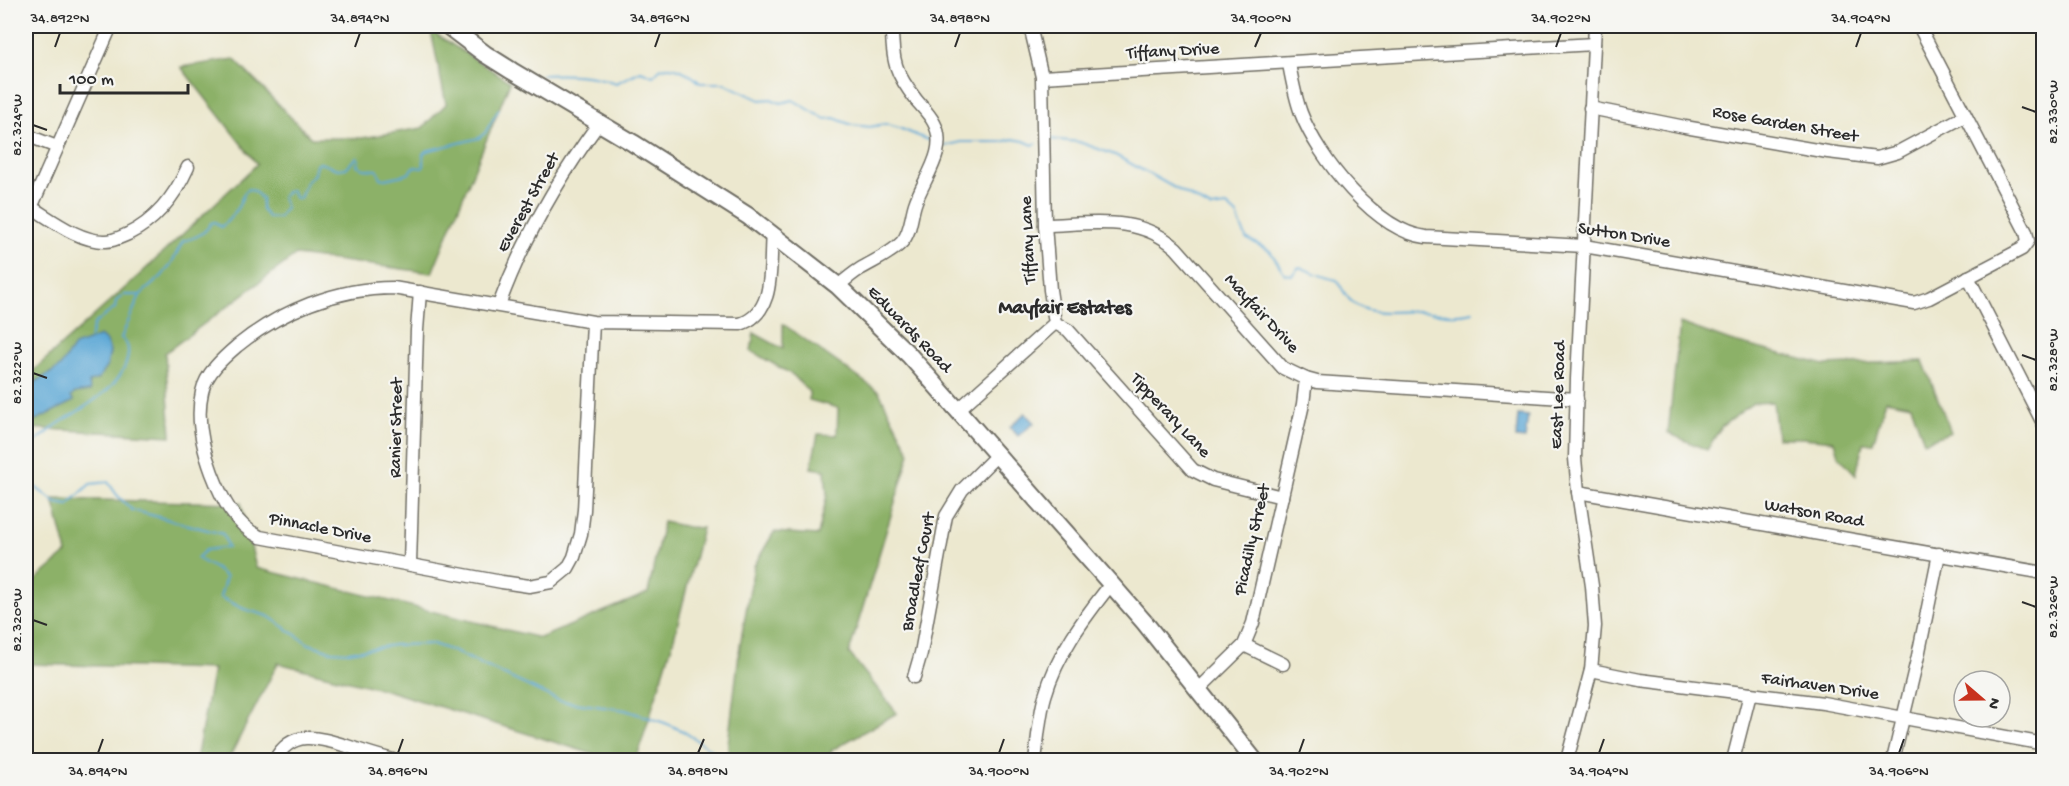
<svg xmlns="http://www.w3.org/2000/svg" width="2069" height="786" font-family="'Gochi Hand',sans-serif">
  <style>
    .forest { fill: #8cb167; stroke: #5c6e49; stroke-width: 1.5 }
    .water { fill: #5da8d6; stroke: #446a80; stroke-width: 1.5 }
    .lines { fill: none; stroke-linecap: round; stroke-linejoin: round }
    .stream { stroke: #5da8d6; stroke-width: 2 }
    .minor-casing { stroke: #6f6d64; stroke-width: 15 }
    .major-casing { stroke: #6f6d64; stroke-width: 20 }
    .minor { stroke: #fff; stroke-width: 12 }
    .major { stroke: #fff; stroke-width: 16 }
    .ticks { fill: none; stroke: #2b2b2b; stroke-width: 2 }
    .labels { text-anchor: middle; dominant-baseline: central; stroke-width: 4.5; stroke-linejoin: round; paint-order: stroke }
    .street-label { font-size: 18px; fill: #2b2b2b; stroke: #f6f6f2 }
    .neighbourhood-label { font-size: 20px; font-weight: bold; fill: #2b2b2b; stroke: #f6f6f2 }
    .neatline { fill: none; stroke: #2b2b2b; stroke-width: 2 }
    .ticks-label { font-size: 15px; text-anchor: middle; fill: #2b2b2b }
  </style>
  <rect width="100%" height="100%" fill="#f6f6f2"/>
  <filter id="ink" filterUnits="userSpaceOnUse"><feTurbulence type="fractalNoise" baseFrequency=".0167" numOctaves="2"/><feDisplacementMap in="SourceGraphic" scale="12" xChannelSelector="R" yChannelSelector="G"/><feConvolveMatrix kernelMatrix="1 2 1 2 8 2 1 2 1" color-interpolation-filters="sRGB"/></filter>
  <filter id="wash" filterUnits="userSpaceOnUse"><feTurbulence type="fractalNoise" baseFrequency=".008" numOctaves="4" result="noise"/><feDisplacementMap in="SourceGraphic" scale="24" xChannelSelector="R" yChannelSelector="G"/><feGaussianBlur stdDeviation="1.35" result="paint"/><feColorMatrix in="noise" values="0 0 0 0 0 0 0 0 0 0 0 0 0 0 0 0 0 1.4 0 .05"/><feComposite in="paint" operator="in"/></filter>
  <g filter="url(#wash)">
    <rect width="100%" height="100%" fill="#ece8cf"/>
    <g class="forest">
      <path d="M 431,31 L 510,82 L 432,273 L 296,255 L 165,353 L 171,436 L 26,428 L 26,377 L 135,279 L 257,164 L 181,67 L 234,59 L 311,138 L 362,138 L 422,128 L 446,104 Z"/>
      <path d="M 1680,323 L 1730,341 L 1825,365 L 1923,361 L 1951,432 L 1924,442 L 1911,405 L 1886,400 L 1873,443 L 1863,443 L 1856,475 L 1838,455 L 1834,441 L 1803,438 L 1777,438 L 1773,402 L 1753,403 L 1721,427 L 1707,450 L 1668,433 Z"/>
      <path d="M 783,324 L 879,392 L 910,453 L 849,653 L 897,713 L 832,750 L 826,760 L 729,760 L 728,744 L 740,645 L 754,566 L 774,532 L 818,535 L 827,495 L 825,470 L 811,468 L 818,434 L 837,435 L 838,408 L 809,400 L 809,392 L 793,375 L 751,351 L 754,333 L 783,349 Z"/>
      <path d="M 53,499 L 241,503 L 256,568 L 540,638 L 648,593 L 663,522 L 688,527 L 702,528 L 673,642 L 636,760 L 612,760 L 389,691 L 278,663 L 228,760 L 196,760 L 213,669 L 26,664 L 26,588 L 67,553 Z"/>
    </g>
    <g class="water">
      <path d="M 100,336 L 107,342 L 110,352 L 107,366 L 98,379 L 89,382 L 90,391 L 75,393 L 71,397 L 74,401 L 34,421 L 26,423 L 26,388 L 60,367 L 74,346 Z"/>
      <path d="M 1025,413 L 1034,423 L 1018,436 L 1010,427 Z"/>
      <path d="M 1518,415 L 1528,416 L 1525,439 L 1516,438 Z"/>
    </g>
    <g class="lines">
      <g class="stream">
        <path d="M 541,75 C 567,74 591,74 616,83 L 641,71 L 653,76 C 656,74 657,71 660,69 C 673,62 692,75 700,83 L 724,83 L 760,100 L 771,99 L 781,103 L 793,100 L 825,119 L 834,118 L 852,125 L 870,127 L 885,124 L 899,128 L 933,142"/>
        <path d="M 1049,139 L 1079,142 L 1115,155 L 1211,208 L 1227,206 L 1237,215 L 1246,238 L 1270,251 L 1285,274 L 1292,275 L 1299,267 C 1313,272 1323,278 1337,280 C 1341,286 1344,294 1350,300 C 1366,317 1397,311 1417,311 C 1438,312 1453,317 1473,312"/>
        <path d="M 944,146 L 961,142 L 1001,142 L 1013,139 L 1024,141 L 1033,145 L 1036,143"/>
        <path d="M 90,339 L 94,324 L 115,308 L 116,301 L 124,295 L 140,295"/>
        <path d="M 26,450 C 34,440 46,436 55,426 C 81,408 124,389 128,354 C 129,347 127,342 121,338 L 140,295 L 162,276 L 171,264 L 183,241 C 195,238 205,234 211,223 L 215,222 L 221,227 C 227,222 234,214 238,207 C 242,200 242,194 248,189 L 254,191 L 262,199 L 262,209 L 268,217 L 278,218 L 286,208 L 282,197 L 286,192 L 292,191 L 296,199 L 300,198 L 307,181 L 314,174 L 316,165 L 320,163 L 338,169 L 346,168 L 357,157 L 359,160 L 357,165 L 364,169 L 377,170 L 381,178 L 385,179 L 408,174 L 414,167 L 422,168 L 424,166 L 423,154 L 426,151 L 479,138 L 485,133 L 499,109"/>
        <path d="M 26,480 L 56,503 L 68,505 L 90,484 L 108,482 L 117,495 L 132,510 L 223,534 L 228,547 L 206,550 L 197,558 L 216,569 L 226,577 L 220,597 L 244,609 L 268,616 L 309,644 L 331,651 L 349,652 L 394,645 L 433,644 L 455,652 L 560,701 L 625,710 L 665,723 L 683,731 L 726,760"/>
      </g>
    </g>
  </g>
  <g filter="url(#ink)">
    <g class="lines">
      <g class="minor-casing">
        <g id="minor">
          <path d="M 1289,64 C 1292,80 1295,97 1301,113 C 1318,158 1376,231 1426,237 L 1584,246 L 1914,303 L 1929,298 L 2022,249 L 2028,241 L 2026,232 L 1919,26"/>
          <path d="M 1042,77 L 1594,44"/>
          <path d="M 1590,108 L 1685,127 L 1828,152 L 1877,158 L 1898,152 L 1965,116"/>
          <path d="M 26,135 L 57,147"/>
          <path d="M 31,207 C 52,220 80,242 106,241 C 113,241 121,237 128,234 C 157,220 175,196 188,167"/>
          <path d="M 26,219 L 111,26"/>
          <path d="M 1045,225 C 1091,224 1138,214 1176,248 L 1283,368 L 1306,379 L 1317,382 L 1577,399"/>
          <path d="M 1968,277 L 2044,425"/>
          <path d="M 838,286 C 845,280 852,274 860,269 C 873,261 891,254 902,242 C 911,232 911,216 915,204 C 923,179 949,150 934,123 C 930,115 923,108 917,101 C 895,73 892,61 892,26"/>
          <path d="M 499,305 C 523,239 558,179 599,123"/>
          <path d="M 593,322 L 584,510 L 581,534 L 574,557 L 568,568 L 551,582 L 529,586 L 502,582 L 260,537 C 234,524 222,499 212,473 C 203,449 196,418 202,392 C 206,373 223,358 237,346 C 280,311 337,288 393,288 L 593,322 L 740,324 C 777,313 769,264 772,233"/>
          <path d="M 1055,323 L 1068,330 L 1193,470 L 1213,480 L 1282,497"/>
          <path d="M 958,410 L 1055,323 L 1050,290 L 1045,225 L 1042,77 L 1030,26"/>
          <path d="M 1578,492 L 2044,573"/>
          <path d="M 410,564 L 417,330 L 420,292"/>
          <path d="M 1244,645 L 1283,664"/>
          <path d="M 1591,670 L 1640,680 L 1823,703 L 2044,744"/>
          <path d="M 914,677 L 921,653 L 946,516 L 962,490 L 997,455"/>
          <path d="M 1198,690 L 1244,645 L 1253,623 L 1303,404 L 1306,379"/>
          <path d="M 275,760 C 292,728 320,738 347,746 C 362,751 378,756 393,760"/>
          <path d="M 1035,760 C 1038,739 1039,717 1045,696 C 1057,654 1084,618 1111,584"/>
          <path d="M 1567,760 L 1591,670 L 1595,626 L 1592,586 L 1578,492 L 1575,458 L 1577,379 L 1595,26"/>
          <path d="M 1733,760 L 1750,694"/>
          <path d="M 1893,760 L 1918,656 L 1939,554"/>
        </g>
      </g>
      <g class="major-casing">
        <path id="major" d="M 448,26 L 485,54 L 512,71 L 633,143 L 748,216 L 838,286 L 909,355 L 1111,584 L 1145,623 L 1254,760"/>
      </g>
      <use href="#minor" class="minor"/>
      <use href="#major" class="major"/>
    </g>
  </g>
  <path class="ticks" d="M 55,47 L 60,33M 355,47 L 360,33M 655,47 L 660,33M 955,47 L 960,33M 1255,47 L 1261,33M 1556,47 L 1561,33M 1856,47 L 1861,33M 2022,107 L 2036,112M 33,125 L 47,130M 2022,355 L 2036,360M 33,373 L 47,378M 2022,602 L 2036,607M 33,620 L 47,625M 98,753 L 103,739M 398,753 L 403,739M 698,753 L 704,739M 999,753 L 1004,739M 1299,753 L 1304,739M 1599,753 L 1604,739M 1899,753 L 1904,739"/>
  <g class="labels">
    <g class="street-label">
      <text transform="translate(1173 52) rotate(-3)">Tiffany Drive</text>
      <text transform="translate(1785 125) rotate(10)">Rose Garden Street</text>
      <text transform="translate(529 203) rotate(-61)">Everest Street</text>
      <text transform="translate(1624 236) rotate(9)">Sutton Drive</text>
      <text transform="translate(1029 240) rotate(-93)">Tiffany Lane</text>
      <text transform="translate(1261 314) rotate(47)">Mayfair Drive</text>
      <text transform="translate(909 330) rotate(46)">Edwards Road</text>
      <text transform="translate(1559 395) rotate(-88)">East Lee Road</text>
      <text transform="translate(1170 416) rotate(47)">Tipperary Lane</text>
      <text transform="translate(397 428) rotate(-89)">Ranier Street</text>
      <text transform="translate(1814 514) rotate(10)">Watson Road</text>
      <text transform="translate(320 529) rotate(11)">Pinnacle Drive</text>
      <text transform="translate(1253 540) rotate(-77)">Picadilly Street</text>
      <text transform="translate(919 572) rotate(-79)">Broadleaf Court</text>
      <text transform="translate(1820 687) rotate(8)">Fairhaven Drive</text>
    </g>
    <g class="neighbourhood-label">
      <text x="1065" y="309">Mayfair Estates</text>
    </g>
  </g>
  <rect width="2069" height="786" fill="none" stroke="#f6f6f2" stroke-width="66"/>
  <g transform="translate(1982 699) rotate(110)"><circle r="28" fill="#f6f6f2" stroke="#a5a5a2" stroke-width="1.5"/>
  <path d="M0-4.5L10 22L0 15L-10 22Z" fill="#c8321e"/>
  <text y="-9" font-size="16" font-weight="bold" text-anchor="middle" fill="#2b2b2b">N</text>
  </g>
  <path d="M60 84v9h128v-9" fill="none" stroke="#2b2b2b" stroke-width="3"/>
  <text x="69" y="84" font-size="18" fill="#2b2b2b" stroke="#f6f6f2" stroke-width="4.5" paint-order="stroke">100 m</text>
  <rect x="33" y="33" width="2003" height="720" class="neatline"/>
  <g class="ticks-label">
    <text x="60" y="22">34.892°N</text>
    <text x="360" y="22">34.894°N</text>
    <text x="660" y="22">34.896°N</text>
    <text x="960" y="22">34.898°N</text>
    <text x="1261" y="22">34.900°N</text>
    <text x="1561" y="22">34.902°N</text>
    <text x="1861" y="22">34.904°N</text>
    <text transform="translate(2052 112) rotate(-90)" y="5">82.330°W</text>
    <text transform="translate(16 125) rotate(-90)" y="5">82.324°W</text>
    <text transform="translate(2052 360) rotate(-90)" y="5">82.328°W</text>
    <text transform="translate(16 373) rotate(-90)" y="5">82.322°W</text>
    <text transform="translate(2052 607) rotate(-90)" y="5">82.326°W</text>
    <text transform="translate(16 620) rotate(-90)" y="5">82.320°W</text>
    <text x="98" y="775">34.894°N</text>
    <text x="398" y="775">34.896°N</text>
    <text x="698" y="775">34.898°N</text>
    <text x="999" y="775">34.900°N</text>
    <text x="1299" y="775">34.902°N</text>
    <text x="1599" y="775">34.904°N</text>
    <text x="1899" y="775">34.906°N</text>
  </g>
</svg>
